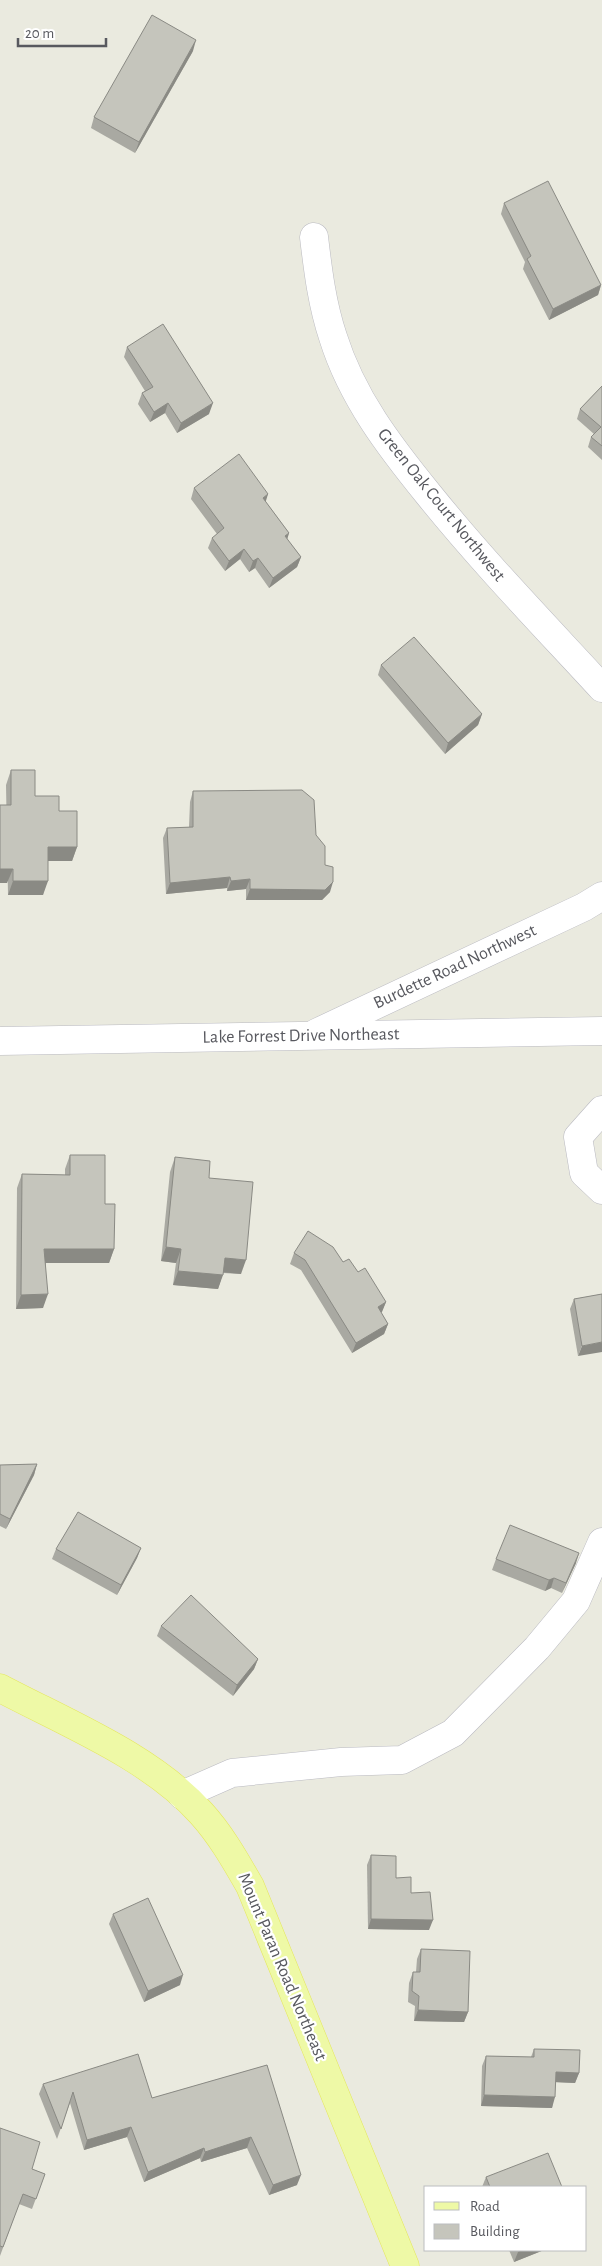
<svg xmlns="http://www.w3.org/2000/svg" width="602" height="2266" font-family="'Alegreya Sans',sans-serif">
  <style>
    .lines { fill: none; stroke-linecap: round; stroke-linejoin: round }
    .minor-casing { stroke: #babac1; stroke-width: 29 }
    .major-casing { stroke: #e5e75c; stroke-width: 29 }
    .minor { stroke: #fff; stroke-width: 28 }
    .major { stroke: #eef9a6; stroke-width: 28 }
    .wall { fill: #a9a9a2 }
    .shaded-wall { fill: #8a8a84 }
    .building { fill: #c5c5bc; stroke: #8a8a84 }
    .labels { text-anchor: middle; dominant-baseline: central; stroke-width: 4.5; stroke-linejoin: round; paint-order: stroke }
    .street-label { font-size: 18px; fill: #58595f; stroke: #fff }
  </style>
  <rect width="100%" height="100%" fill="#eaeadf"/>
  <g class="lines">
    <g class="minor-casing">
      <g id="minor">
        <path d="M 314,237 C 318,271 322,304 333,337 C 352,398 390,447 429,495 C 483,562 543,624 602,688"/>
        <path d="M 316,1033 L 584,907 L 602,896"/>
        <path d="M 0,1041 L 602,1031"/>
        <path d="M 602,1110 L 578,1137 L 584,1173 L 602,1190"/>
        <path d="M 182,1795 L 232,1773 L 341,1762 L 402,1760 L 453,1733 L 537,1648 L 576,1601 L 602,1542"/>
      </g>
    </g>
    <g class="major-casing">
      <path id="major" d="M 0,1688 C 66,1723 151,1757 201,1813 C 221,1835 235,1860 250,1886 L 405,2266"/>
    </g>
    <use href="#minor" class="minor"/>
    <use href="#major" class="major"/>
  </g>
  <g class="wall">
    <path d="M 193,51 L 135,153 L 91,128 L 94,117 Z"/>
    <path d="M 504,203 L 601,285 L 598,295 L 549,320 L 523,269 L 525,262 L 501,214 Z"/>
    <path d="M 127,347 L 209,414 L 177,433 L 165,413 L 150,422 L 138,404 L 142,393 L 145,391 L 124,357 Z"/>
    <path d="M 602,386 L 602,460 L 588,447 L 591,437 L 594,434 L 577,419 L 580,409 Z"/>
    <path d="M 194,488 L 268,494 L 265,501 L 289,533 L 287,539 L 301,557 L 297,567 L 269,588 L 255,568 L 249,572 L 240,559 L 225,571 L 208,548 L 212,538 L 217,534 L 191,499 Z"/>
    <path d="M 381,665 L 482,714 L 478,725 L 445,754 L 378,675 Z"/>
    <path d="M 11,770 L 35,796 L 59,811 L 77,847 L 72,861 L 48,861 L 43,895 L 8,895 L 6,785 Z"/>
    <path d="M 193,791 L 316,835 L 325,865 L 330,892 L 322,900 L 246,900 L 246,889 L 227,891 L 227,888 L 166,894 L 163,838 L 167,828 L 189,827 L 190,802 Z"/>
    <path d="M 70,1155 L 105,1204 L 114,1249 L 109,1263 L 46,1263 L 43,1308 L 16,1309 L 17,1188 L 22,1174 L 65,1175 L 65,1169 Z"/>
    <path d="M 175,1157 L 209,1178 L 241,1274 L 223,1273 L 218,1289 L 173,1285 L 176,1263 L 161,1261 L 170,1172 Z"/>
    <path d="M 294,1253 L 343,1262 L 358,1272 L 386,1302 L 381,1313 L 388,1324 L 384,1334 L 352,1353 L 301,1270 L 290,1264 Z"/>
    <path d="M 602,1294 L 578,1356 L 570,1309 L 574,1299 Z"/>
    <path d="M 37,1464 L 34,1475 L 6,1529 L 0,1526 L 0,1465 Z"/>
    <path d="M 141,1548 L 137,1558 L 117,1595 L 52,1559 L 56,1549 Z"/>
    <path d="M 496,1559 L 576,1563 L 562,1593 L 551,1588 L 545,1591 L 492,1570 Z"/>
    <path d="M 161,1626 L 258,1659 L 254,1669 L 233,1696 L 157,1636 Z"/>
    <path d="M 371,1855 L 411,1893 L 429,1930 L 368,1929 L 367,1865 Z"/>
    <path d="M 113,1914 L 180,1985 L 144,2002 L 109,1924 Z"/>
    <path d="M 421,1949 L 468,2012 L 464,2022 L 414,2021 L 415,2006 L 408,2002 L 409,1983 L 413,1972 L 416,1972 L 417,1959 Z"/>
    <path d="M 534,2049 L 579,2073 L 575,2083 L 556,2082 L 552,2108 L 481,2106 L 482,2066 L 486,2056 L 531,2057 Z"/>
    <path d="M 267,2065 L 297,2185 L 269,2195 L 247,2148 L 201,2162 L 200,2158 L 144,2182 L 127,2137 L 84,2150 L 70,2103 L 57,2139 L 39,2094 L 43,2084 L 152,2098 Z"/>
    <path d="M 0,2128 L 32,2169 L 45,2174 L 32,2209 L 19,2204 L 0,2256 Z"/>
    <path d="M 486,2177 L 562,2187 L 482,2187 Z"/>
    <path d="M 509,2250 L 544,2250 L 514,2262 Z"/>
  </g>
  <g class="shaded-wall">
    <path d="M 196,40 L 193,51 L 135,153 L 139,142 Z"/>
    <path d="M 601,285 L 598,295 L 549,320 L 553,309 Z"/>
    <path d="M 168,403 L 165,413 L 150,422 L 154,412 Z"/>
    <path d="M 213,403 L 209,414 L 177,433 L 181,423 Z"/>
    <path d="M 268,494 L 265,504 L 263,498 Z"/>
    <path d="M 289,533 L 286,543 L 285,536 Z"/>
    <path d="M 244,549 L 240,559 L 225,571 L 229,561 Z"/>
    <path d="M 301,557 L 297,567 L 269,588 L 273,578 Z"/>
    <path d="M 258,558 L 255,568 L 249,572 L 253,561 Z"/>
    <path d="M 482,714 L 478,725 L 445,754 L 448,743 Z"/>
    <path d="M 48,847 L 77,847 L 72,861 L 43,861 Z"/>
    <path d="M 0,869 L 13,869 L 7,883 L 0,883 Z"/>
    <path d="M 230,877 L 227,888 L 166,894 L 170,883 Z"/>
    <path d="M 250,879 L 246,889 L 227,891 L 231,881 Z"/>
    <path d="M 13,881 L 48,881 L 43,895 L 8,895 Z"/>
    <path d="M 333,882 L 330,892 L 322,900 L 246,900 L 250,889 Z"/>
    <path d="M 166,1247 L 181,1249 L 176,1263 L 161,1261 Z"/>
    <path d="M 44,1249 L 114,1249 L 109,1263 L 39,1263 Z"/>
    <path d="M 225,1258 L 246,1260 L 241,1274 L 220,1272 Z"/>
    <path d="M 178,1271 L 223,1275 L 218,1289 L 173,1285 Z"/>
    <path d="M 48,1294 L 43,1308 L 16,1309 L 21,1295 Z"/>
    <path d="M 386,1302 L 382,1312 L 374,1317 L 378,1307 Z"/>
    <path d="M 388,1324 L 384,1334 L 352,1353 L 356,1343 Z"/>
    <path d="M 602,1342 L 602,1352 L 578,1356 L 582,1346 Z"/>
    <path d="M 37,1464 L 34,1475 L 6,1529 L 10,1519 Z"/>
    <path d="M 141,1548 L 137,1558 L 117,1595 L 121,1585 Z"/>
    <path d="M 579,1553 L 576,1563 L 562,1593 L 566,1583 Z"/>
    <path d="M 554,1578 L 551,1588 L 545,1591 L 549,1580 Z"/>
    <path d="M 258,1659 L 254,1669 L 233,1696 L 237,1685 Z"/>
    <path d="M 371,1919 L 433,1920 L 429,1930 L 368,1929 Z"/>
    <path d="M 183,1975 L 180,1985 L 144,2002 L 148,1991 Z"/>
    <path d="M 418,2010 L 468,2012 L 464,2022 L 414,2021 Z"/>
    <path d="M 556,2072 L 579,2073 L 575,2083 L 552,2082 Z"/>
    <path d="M 484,2095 L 555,2097 L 552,2108 L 481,2106 Z"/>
    <path d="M 131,2127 L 127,2137 L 84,2150 L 87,2140 Z"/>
    <path d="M 251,2137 L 247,2148 L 201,2162 L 205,2152 Z"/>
    <path d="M 204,2148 L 200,2158 L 144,2182 L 148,2172 Z"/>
    <path d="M 301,2175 L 297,2185 L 269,2195 L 273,2185 Z"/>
    <path d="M 522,2250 L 544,2250 L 514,2262 L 518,2252 Z"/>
  </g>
  <g class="building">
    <path d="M 152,15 L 196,40 L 139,142 L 94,117 Z"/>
    <path d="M 548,181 L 601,285 L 553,309 L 527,259 L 531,256 L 504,203 Z"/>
    <path d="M 163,324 L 213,403 L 181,423 L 168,403 L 154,412 L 142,393 L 153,387 L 127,347 Z"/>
    <path d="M 602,386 L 602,446 L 591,437 L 601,427 L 580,409 Z"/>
    <path d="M 239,454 L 268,494 L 263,498 L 289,533 L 285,536 L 301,557 L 273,578 L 258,558 L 253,561 L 244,549 L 229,561 L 212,538 L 224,528 L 194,488 Z"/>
    <path d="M 414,637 L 482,714 L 448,743 L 381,665 Z"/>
    <path d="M 11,770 L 35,770 L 35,796 L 59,796 L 59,811 L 77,811 L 77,847 L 48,847 L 48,881 L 13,881 L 13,869 L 0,869 L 0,805 L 11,805 Z"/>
    <path d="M 302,790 L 314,800 L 316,835 L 325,846 L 325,865 L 333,867 L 333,882 L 325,890 L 250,889 L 250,879 L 231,881 L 230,877 L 170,883 L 167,828 L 193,827 L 193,791 Z"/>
    <path d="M 70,1155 L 105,1155 L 105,1204 L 115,1204 L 114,1249 L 44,1249 L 48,1294 L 21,1295 L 22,1174 L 70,1175 Z"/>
    <path d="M 175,1157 L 210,1161 L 209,1178 L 253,1182 L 246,1260 L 225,1258 L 223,1275 L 178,1271 L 181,1249 L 166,1247 Z"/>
    <path d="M 308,1231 L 333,1247 L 343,1262 L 349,1259 L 358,1272 L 365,1268 L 386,1302 L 378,1307 L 388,1324 L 356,1343 L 305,1260 L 294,1253 Z"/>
    <path d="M 602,1294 L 602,1342 L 582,1346 L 574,1299 Z"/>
    <path d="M 37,1464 L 10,1519 L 0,1514 L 0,1465 Z"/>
    <path d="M 78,1512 L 141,1548 L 121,1585 L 56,1549 Z"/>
    <path d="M 510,1525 L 579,1553 L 566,1583 L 554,1578 L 549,1580 L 496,1559 Z"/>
    <path d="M 191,1595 L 258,1659 L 237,1685 L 161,1626 Z"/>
    <path d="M 371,1855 L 396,1856 L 396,1878 L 411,1877 L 411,1893 L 430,1892 L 433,1920 L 371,1919 Z"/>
    <path d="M 148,1898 L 183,1975 L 148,1991 L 113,1914 Z"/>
    <path d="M 421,1949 L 470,1951 L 468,2012 L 418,2010 L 419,1996 L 412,1991 L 413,1972 L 420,1972 Z"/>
    <path d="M 534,2049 L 580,2050 L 579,2073 L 556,2072 L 555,2097 L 484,2095 L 486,2056 L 534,2057 Z"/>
    <path d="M 138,2054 L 152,2098 L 267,2065 L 301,2175 L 273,2185 L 251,2137 L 205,2152 L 204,2148 L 148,2172 L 131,2127 L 87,2140 L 73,2092 L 61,2129 L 43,2084 Z"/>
    <path d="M 0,2128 L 40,2142 L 32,2169 L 45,2174 L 36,2199 L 23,2194 L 3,2247 L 0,2246 Z"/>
    <path d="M 548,2153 L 562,2187 L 490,2187 L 486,2177 Z"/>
  </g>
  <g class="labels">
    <g class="street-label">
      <text transform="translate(441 505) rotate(51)">Green Oak Court Northwest</text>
      <text transform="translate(455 967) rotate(-25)">Burdette Road Northwest</text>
      <text transform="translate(301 1036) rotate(-1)">Lake Forrest Drive Northeast</text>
      <text transform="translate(282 1967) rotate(67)">Mount Paran Road Northeast</text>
    </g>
  </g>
  <rect x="424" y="2186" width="162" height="65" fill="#ffffff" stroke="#bcbdbf"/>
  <rect x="434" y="2202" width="25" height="8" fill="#eef9a6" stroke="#bcbdbf"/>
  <text x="470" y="2211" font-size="15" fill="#58595f">Road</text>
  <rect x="434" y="2224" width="25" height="15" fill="#c5c5bc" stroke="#bcbdbf"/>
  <text x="470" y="2236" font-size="15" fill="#58595f">Building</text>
  <path d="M18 38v8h88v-8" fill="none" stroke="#58595f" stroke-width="2.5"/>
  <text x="25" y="38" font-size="15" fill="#58595f" stroke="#ffffff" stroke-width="4" paint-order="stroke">20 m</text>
</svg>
